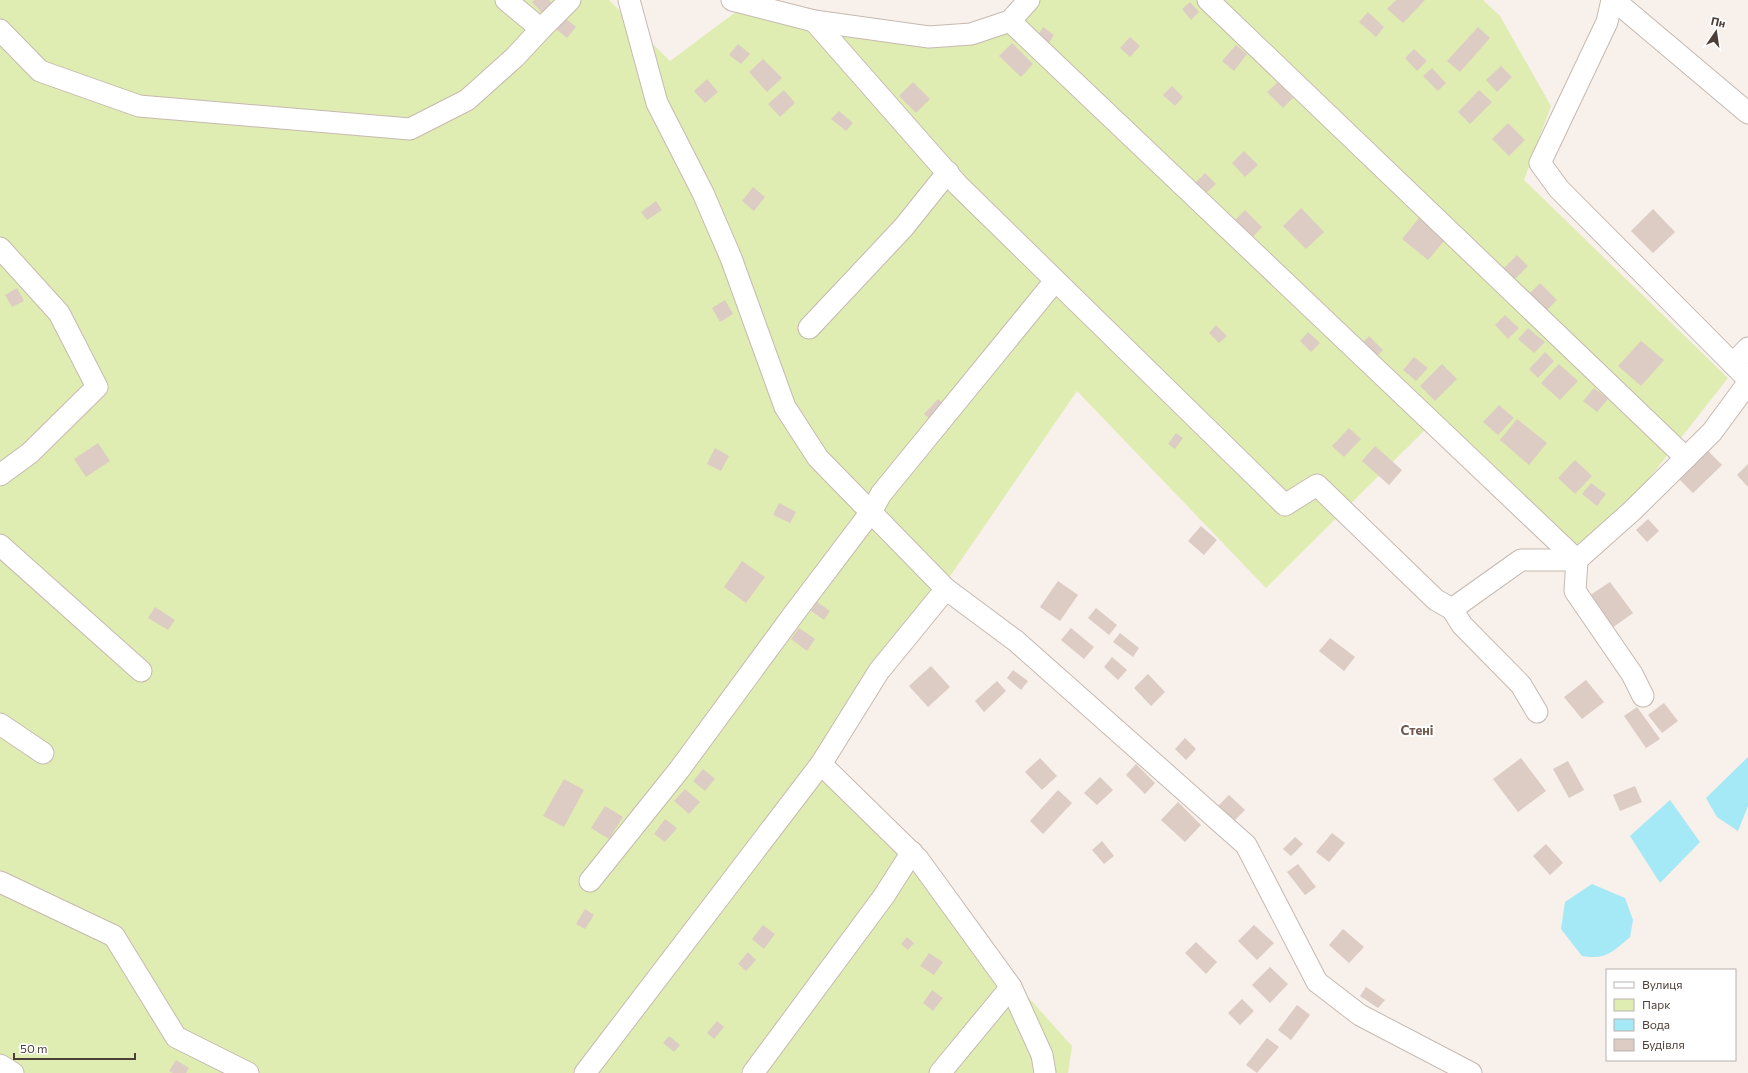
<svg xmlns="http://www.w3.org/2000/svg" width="1748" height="1073" font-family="Commissioner,sans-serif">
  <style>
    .green { fill: #e0edb2 }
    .water { fill: #a5e8f6 }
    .building { fill: #dcccc3 }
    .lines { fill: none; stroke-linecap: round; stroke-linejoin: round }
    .minor-casing { stroke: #c6b9b0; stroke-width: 23 }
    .minor { stroke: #fff; stroke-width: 21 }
    .labels { text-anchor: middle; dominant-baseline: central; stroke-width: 4; stroke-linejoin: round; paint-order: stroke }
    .quarter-label { font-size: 13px; font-weight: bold; fill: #705a4e; stroke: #fff }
  </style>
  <rect width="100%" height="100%" fill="#f7f0eb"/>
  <path class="green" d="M 0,0 L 609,0 L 670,61 L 741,8 L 942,46 L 1039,0 L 1483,0 L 1500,16 L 1551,106 L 1524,180 L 1728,378 L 1582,564 L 1438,417 L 1266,588 L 1077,391 L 824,760 L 830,777 L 1072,1046 L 1068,1073 L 0,1073 Z"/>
  <g class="water">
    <path d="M 1748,757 L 1748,806 L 1738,831 L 1717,817 L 1706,798 Z"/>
    <path d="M 1670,800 L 1700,842 L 1660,883 L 1630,836 Z"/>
    <path d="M 1592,884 L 1625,898 L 1633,920 L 1630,937 C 1613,952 1605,960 1582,956 L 1561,929 L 1565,902 Z"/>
  </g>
  <g class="building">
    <path d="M 534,0 L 549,0 L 556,8 L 546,17 L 532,2 Z"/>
    <path d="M 1396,0 L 1425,0 L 1403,23 L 1387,9 Z"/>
    <path d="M 1190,2 L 1199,12 L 1191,20 L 1182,9 Z"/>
    <path d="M 1368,12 L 1384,27 L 1376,37 L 1359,22 Z"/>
    <path d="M 565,18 L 576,27 L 567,38 L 556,29 Z"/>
    <path d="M 1043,27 L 1054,35 L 1047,46 L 1036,38 Z"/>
    <path d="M 1478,27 L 1490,38 L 1460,72 L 1447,61 Z"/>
    <path d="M 1130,37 L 1140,46 L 1130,57 L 1120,48 Z"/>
    <path d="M 1012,43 L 1033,64 L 1021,77 L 999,56 Z"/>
    <path d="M 738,44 L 750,54 L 741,64 L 729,55 Z"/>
    <path d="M 1236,45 L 1247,54 L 1234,71 L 1222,61 Z"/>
    <path d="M 1414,49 L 1427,61 L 1417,71 L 1405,58 Z"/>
    <path d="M 763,59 L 782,78 L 767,92 L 749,72 Z"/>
    <path d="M 1501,66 L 1512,77 L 1497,92 L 1486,80 Z"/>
    <path d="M 1432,68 L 1446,83 L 1438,91 L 1423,76 Z"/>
    <path d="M 707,79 L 718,92 L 705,103 L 694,91 Z"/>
    <path d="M 913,82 L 930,99 L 916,113 L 899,96 Z"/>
    <path d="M 1278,82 L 1293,98 L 1283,108 L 1267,92 Z"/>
    <path d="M 1172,86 L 1183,97 L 1175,106 L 1163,95 Z"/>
    <path d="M 784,90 L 795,103 L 780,117 L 768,104 Z"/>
    <path d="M 1479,90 L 1492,102 L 1470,124 L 1458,112 Z"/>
    <path d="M 839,111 L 853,123 L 846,131 L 831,119 Z"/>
    <path d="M 1508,123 L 1525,140 L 1509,156 L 1492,139 Z"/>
    <path d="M 1244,151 L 1258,165 L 1245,177 L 1232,163 Z"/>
    <path d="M 1205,173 L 1216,184 L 1204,195 L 1194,184 Z"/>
    <path d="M 753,187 L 765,197 L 754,211 L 742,201 Z"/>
    <path d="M 656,201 L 662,210 L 647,220 L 641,212 Z"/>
    <path d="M 1301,208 L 1324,232 L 1306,249 L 1283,226 Z"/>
    <path d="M 1653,209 L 1675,232 L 1653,253 L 1631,231 Z"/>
    <path d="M 1245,210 L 1262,227 L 1249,241 L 1231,224 Z"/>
    <path d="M 1419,218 L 1445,240 L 1428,260 L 1402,239 Z"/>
    <path d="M 1517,255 L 1528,266 L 1511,283 L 1500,272 Z"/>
    <path d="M 1540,283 L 1557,300 L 1542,315 L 1525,298 Z"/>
    <path d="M 17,288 L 24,301 L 12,307 L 5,295 Z"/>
    <path d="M 725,300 L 733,314 L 720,322 L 712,308 Z"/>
    <path d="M 1505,315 L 1519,328 L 1508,339 L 1495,325 Z"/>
    <path d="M 1216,325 L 1227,336 L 1219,343 L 1209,333 Z"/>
    <path d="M 1528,328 L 1545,342 L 1534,353 L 1518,339 Z"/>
    <path d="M 1308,332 L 1320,343 L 1311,352 L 1300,341 Z"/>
    <path d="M 1369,336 L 1383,350 L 1374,359 L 1360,345 Z"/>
    <path d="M 1641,341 L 1664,360 L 1641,386 L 1618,366 Z"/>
    <path d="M 1545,352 L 1554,361 L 1538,378 L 1529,369 Z"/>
    <path d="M 1414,357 L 1428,368 L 1416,381 L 1403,370 Z"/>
    <path d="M 1442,364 L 1457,379 L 1435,401 L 1420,386 Z"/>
    <path d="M 1559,364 L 1578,381 L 1560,400 L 1541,383 Z"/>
    <path d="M 1594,388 L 1608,399 L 1597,412 L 1583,401 Z"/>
    <path d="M 938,399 L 947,407 L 933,422 L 924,414 Z"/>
    <path d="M 1499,405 L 1514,418 L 1498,435 L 1483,422 Z"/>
    <path d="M 1517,419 L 1547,443 L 1529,465 L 1500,440 Z"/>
    <path d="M 1349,428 L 1361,439 L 1344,457 L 1332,446 Z"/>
    <path d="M 1176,433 L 1183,438 L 1175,449 L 1168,444 Z"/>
    <path d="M 98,443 L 110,461 L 86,477 L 74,459 Z"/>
    <path d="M 1375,446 L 1402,470 L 1389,485 L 1362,461 Z"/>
    <path d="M 715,448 L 729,456 L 721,471 L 707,464 Z"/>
    <path d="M 1708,451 L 1722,465 L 1693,493 L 1679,479 Z"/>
    <path d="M 1575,460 L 1592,476 L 1575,494 L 1558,478 Z"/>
    <path d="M 1748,464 L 1748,487 L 1737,475 Z"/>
    <path d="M 1591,483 L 1606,494 L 1597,506 L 1582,494 Z"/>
    <path d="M 779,503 L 796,512 L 790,523 L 773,515 Z"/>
    <path d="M 1648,519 L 1659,531 L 1647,542 L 1636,530 Z"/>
    <path d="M 1201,526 L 1217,540 L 1204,555 L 1188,541 Z"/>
    <path d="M 742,561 L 765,577 L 746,603 L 724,587 Z"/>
    <path d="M 1058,581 L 1078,595 L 1060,621 L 1040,607 Z"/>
    <path d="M 1610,582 L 1633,613 L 1612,628 L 1589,596 Z"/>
    <path d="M 817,602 L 830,611 L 824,620 L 811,611 Z"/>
    <path d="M 155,607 L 175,620 L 168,630 L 148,618 Z"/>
    <path d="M 1096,608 L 1117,625 L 1109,635 L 1088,618 Z"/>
    <path d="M 799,628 L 815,639 L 807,651 L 791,639 Z"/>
    <path d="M 1071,628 L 1094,647 L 1084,659 L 1061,640 Z"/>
    <path d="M 1120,633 L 1139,648 L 1133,657 L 1113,642 Z"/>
    <path d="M 1330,638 L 1355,657 L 1344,671 L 1319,651 Z"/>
    <path d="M 1112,657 L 1127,670 L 1118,680 L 1104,667 Z"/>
    <path d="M 931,666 L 950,687 L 928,707 L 909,686 Z"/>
    <path d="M 1013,670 L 1028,681 L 1021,690 L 1007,678 Z"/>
    <path d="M 1148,674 L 1165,692 L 1151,706 L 1134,688 Z"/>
    <path d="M 1586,680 L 1604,702 L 1582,719 L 1564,697 Z"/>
    <path d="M 997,681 L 1006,691 L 984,712 L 975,701 Z"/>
    <path d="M 1664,703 L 1678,721 L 1662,733 L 1648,715 Z"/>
    <path d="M 1637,707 L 1660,739 L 1646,748 L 1624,716 Z"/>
    <path d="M 1185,738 L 1196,749 L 1186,760 L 1175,749 Z"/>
    <path d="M 1040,758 L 1057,776 L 1042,790 L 1025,772 Z"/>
    <path d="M 1521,758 L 1546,791 L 1518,812 L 1493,779 Z"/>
    <path d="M 1568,761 L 1584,790 L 1569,798 L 1553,769 Z"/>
    <path d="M 1136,764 L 1155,783 L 1145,794 L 1126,775 Z"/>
    <path d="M 703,769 L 715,779 L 705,791 L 693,781 Z"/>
    <path d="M 1100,777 L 1113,790 L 1097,805 L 1084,793 Z"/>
    <path d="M 564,779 L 584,790 L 564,827 L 543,816 Z"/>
    <path d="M 1635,786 L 1642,802 L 1620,811 L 1613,795 Z"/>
    <path d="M 685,789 L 700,802 L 689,814 L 674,801 Z"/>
    <path d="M 1058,790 L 1072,803 L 1043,834 L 1030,821 Z"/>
    <path d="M 1229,795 L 1245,810 L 1232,823 L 1217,807 Z"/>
    <path d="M 1178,802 L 1201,825 L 1185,842 L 1161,820 Z"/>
    <path d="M 605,806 L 623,817 L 609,839 L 591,828 Z"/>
    <path d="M 665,819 L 677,828 L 665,842 L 654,834 Z"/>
    <path d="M 1332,833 L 1345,843 L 1329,862 L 1316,852 Z"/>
    <path d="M 1295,837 L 1303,844 L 1291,856 L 1283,849 Z"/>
    <path d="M 1102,841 L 1114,856 L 1104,864 L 1092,850 Z"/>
    <path d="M 1546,844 L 1563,863 L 1550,875 L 1533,856 Z"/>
    <path d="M 1298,864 L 1316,887 L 1305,895 L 1287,872 Z"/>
    <path d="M 585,909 L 594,915 L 585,929 L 576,924 Z"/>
    <path d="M 763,925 L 775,934 L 764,949 L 752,939 Z"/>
    <path d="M 1254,925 L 1274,943 L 1257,960 L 1238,941 Z"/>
    <path d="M 1343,929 L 1364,947 L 1349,963 L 1329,945 Z"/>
    <path d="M 907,937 L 914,943 L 908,950 L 901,944 Z"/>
    <path d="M 1196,942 L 1217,962 L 1206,974 L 1185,953 Z"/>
    <path d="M 748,952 L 756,960 L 746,971 L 738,964 Z"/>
    <path d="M 929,953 L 943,962 L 934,975 L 920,966 Z"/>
    <path d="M 1270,967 L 1288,984 L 1270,1003 L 1252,985 Z"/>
    <path d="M 1366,987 L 1385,1000 L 1378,1008 L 1360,996 Z"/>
    <path d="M 932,990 L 943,998 L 933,1011 L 923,1003 Z"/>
    <path d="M 1242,999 L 1254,1011 L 1240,1025 L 1228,1013 Z"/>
    <path d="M 1297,1005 L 1310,1015 L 1291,1040 L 1278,1030 Z"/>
    <path d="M 717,1021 L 724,1027 L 714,1039 L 707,1033 Z"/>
    <path d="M 669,1036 L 680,1045 L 674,1052 L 663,1043 Z"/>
    <path d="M 1267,1038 L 1279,1047 L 1257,1073 L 1246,1065 Z"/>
    <path d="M 176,1060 L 189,1068 L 186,1073 L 173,1073 L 169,1071 Z"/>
  </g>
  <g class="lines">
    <g class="minor-casing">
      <g id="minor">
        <path d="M 506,0 L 541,29 L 570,0"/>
        <path d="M 629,0 L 657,103 L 703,193 L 731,258 L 785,407 L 818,458 L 946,589 L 1016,641 L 1246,845 L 1317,982 L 1360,1015 L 1471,1073"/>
        <path d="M 732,0 L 814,21 L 929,37 L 971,34 L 1010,21 L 1029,0"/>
        <path d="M 1208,0 L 1686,458"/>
        <path d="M 1612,0 L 1607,22 L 1540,163 L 1559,189 L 1748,379"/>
        <path d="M 1614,0 L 1748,113"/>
        <path d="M 814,21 L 958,185 L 1285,505 L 1317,485 L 1436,600 L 1452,609 L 1521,560 L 1577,560 L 1632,511 L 1712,432 L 1748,383"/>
        <path d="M 1010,21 L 1577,560 L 1575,591 L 1632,674 L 1643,696"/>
        <path d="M 0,30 L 40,71 L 139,106 L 410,129 L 467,100 L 515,57 L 541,29"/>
        <path d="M 0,248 L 59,313 L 97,387 L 30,453 L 0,475"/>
        <path d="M 809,328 L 903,228 L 948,172"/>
        <path d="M 1733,364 L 1748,348"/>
        <path d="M 0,545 L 141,671"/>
        <path d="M 1452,609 L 1462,625 L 1521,685 L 1537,712"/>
        <path d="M 0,724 L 43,753"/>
        <path d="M 821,764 L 918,859 L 1011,987 L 1042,1055 L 1045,1073"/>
        <path d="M 590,881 L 679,770 L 793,615 L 871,512 L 881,494 L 1055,281"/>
        <path d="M 0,882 L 114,936 L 176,1037 L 248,1073"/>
        <path d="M 0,1065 L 13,1073"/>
        <path d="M 585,1073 L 821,764 L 879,671 L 946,589"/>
        <path d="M 753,1073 L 884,896 L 912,852"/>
        <path d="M 940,1073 L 1011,987"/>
      </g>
    </g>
    <use href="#minor" class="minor"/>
  </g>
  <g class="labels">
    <g class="quarter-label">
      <text x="1417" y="730">Стені</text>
    </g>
  </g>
  <rect x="1606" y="969" width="130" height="92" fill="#ffffff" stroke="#b7b2af"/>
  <rect x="1614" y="982" width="20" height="6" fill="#ffffff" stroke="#b7b2af"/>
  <text x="1642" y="989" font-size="12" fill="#4c3f38">Вулиця</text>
  <rect x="1614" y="999" width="20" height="12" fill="#e0edb2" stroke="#b7b2af"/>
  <text x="1642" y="1009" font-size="12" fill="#4c3f38">Парк</text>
  <rect x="1614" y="1019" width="20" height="12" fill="#a5e8f6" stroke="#b7b2af"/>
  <text x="1642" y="1029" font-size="12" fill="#4c3f38">Вода</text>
  <rect x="1614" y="1039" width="20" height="12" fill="#dcccc3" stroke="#b7b2af"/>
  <text x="1642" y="1049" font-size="12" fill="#4c3f38">Будівля</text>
  <g transform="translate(1716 32) rotate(13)" stroke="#ffffff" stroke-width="3" paint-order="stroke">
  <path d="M0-3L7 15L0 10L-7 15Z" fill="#4c3f38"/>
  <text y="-6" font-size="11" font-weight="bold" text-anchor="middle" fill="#4c3f38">Пн</text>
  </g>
  <path d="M14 1053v6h121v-6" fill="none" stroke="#4c3f38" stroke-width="2"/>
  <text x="20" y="1053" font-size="12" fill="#4c3f38" stroke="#ffffff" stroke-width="3" paint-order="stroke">50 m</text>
</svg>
